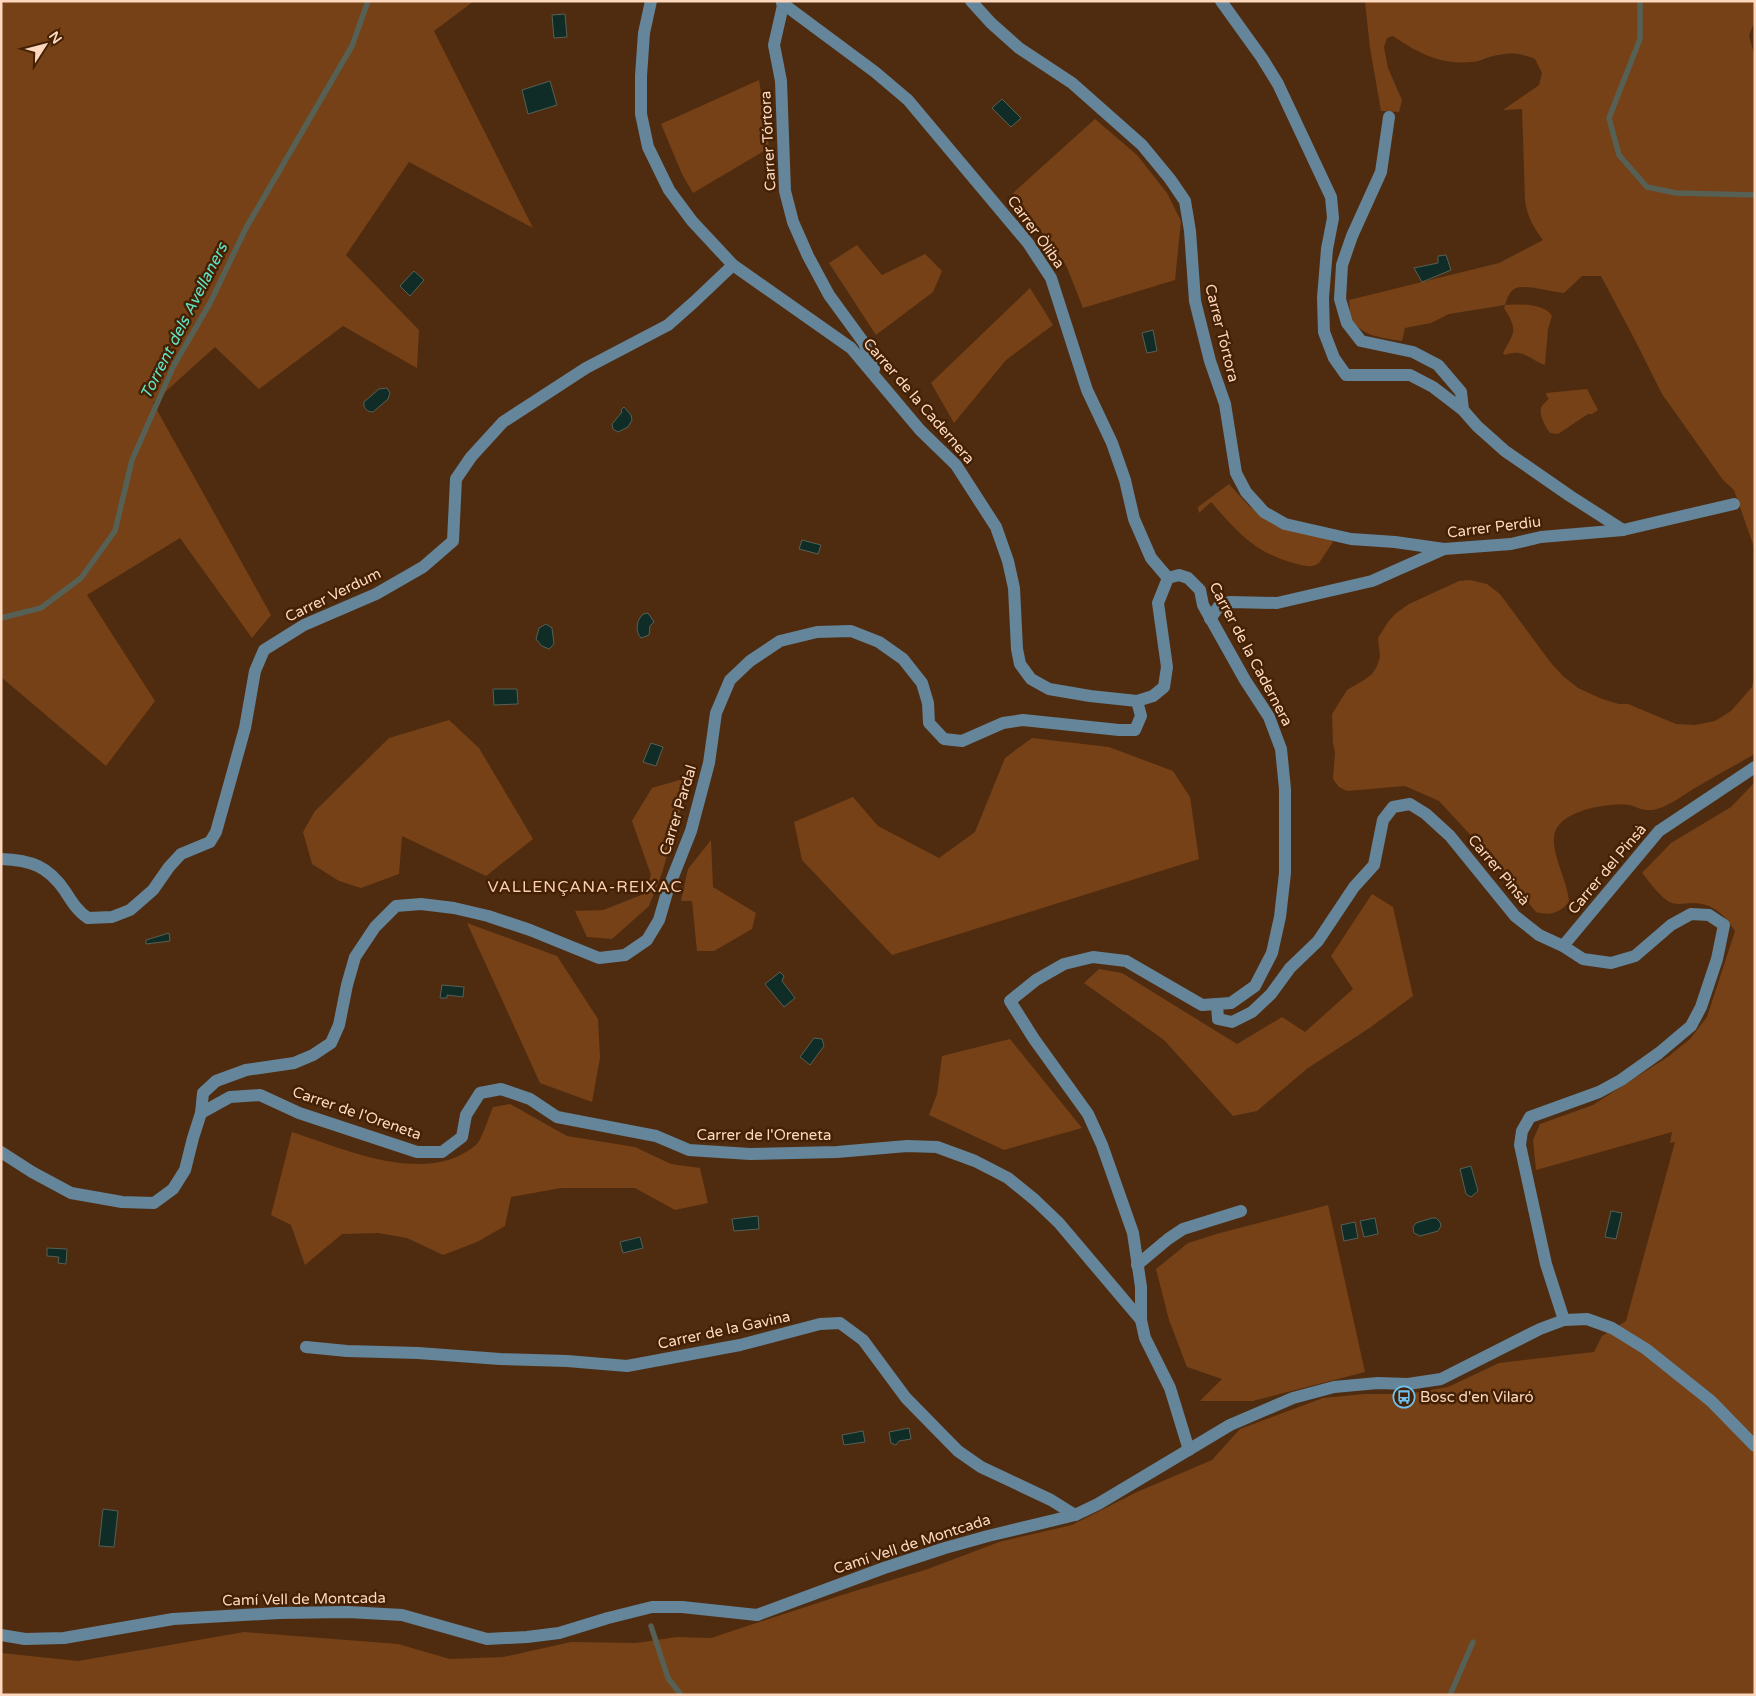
<svg xmlns="http://www.w3.org/2000/svg" width="1756" height="1696" font-family="'Varela Round',sans-serif">
  <style>
    .green { fill: #764116 }
    .water { fill: #0f2d26; stroke: #576054 }
    .lines { fill: none; stroke-linecap: round; stroke-linejoin: round }
    .stream { stroke: #576054; stroke-width: 5.5 }
    .minor { stroke: #64859a; stroke-width: 12 }
    .labels { text-anchor: middle; dominant-baseline: central; stroke-width: 5; stroke-linejoin: round; paint-order: stroke }
    .street-label { font-size: 15px; fill: #fed8be; stroke: #442104 }
    .poi-label { font-size: 15px; fill: #fed8be; stroke: #442104; text-anchor: start }
    .water-label { font-size: 16px; font-style: italic; fill: #60e5c7; stroke: #442104 }
    .neighbourhood-label { font-size: 16px; letter-spacing: 1px; fill: #fccfb0; stroke: #442104 }
  </style>
  <rect width="100%" height="100%" fill="#4f2c10"/>
  <g class="green">
    <path d="M 1,1 L 474,1 L 434,31 L 533,228 L 409,162 L 346,255 L 419,330 L 417,368 L 343,326 L 259,389 L 215,347 L 153,403 L 271,615 L 252,638 L 180,538 L 87,595 L 155,701 L 106,766 L 1,677 Z"/>
    <path d="M 1365,1 L 1755,1 L 1755,20 L 1749,36 L 1755,57 L 1755,550 L 1734,490 L 1723,480 L 1662,394 L 1637,344 L 1601,276 L 1582,276 L 1564,293 C 1552,292 1527,284 1516,288 C 1509,291 1507,299 1505,305 C 1519,304 1544,303 1552,316 L 1548,329 L 1545,365 C 1529,359 1523,348 1505,355 L 1503,353 C 1515,331 1518,331 1504,308 L 1505,305 L 1449,314 L 1431,323 L 1405,328 L 1402,341 C 1385,338 1361,337 1352,319 C 1349,314 1350,306 1349,300 L 1499,263 L 1543,240 C 1533,227 1527,216 1525,200 L 1522,109 L 1503,110 L 1539,85 L 1542,73 L 1535,59 C 1516,51 1506,53 1486,58 C 1482,60 1476,62 1472,62 C 1440,65 1418,53 1393,36 L 1387,38 L 1384,47 L 1388,68 L 1402,100 L 1399,112 L 1381,111 L 1370,48 Z"/>
    <path d="M 759,80 L 769,148 L 693,193 L 682,174 L 661,124 Z"/>
    <path d="M 1095,119 L 1137,155 L 1167,193 L 1181,221 L 1175,280 L 1083,308 L 1066,265 L 1013,193 Z"/>
    <path d="M 857,245 L 882,275 L 925,254 L 942,271 L 933,292 L 876,335 L 829,263 Z"/>
    <path d="M 1030,288 L 1053,325 L 1006,360 L 954,423 L 931,383 Z"/>
    <path d="M 1587,389 L 1598,410 L 1592,414 L 1588,414 L 1558,434 L 1550,433 C 1546,428 1539,415 1541,408 C 1542,405 1547,401 1549,398 L 1547,397 L 1546,393 Z"/>
    <path d="M 1229,484 L 1249,506 L 1262,515 L 1329,539 L 1333,542 L 1319,563 C 1311,569 1302,565 1293,563 C 1252,551 1238,532 1211,502 L 1199,513 L 1198,507 Z"/>
    <path d="M 1470,580 L 1487,584 L 1500,594 L 1551,663 L 1563,676 L 1578,688 L 1602,699 L 1619,704 L 1628,704 L 1676,724 L 1695,725 L 1715,721 L 1731,711 L 1752,687 L 1755,674 L 1755,754 C 1735,765 1715,776 1695,788 C 1681,796 1664,811 1647,810 C 1641,810 1635,806 1629,805 C 1609,802 1562,810 1555,832 C 1549,851 1568,881 1569,902 C 1560,913 1550,916 1536,912 L 1489,855 L 1439,801 L 1405,786 L 1347,791 L 1339,787 L 1333,779 L 1335,752 L 1333,743 L 1332,714 L 1347,690 L 1364,680 L 1372,674 L 1377,666 L 1380,657 L 1378,638 L 1388,622 L 1395,614 L 1409,604 L 1459,581 Z"/>
    <path d="M 449,720 L 479,748 L 533,839 L 486,876 L 402,836 L 399,874 L 361,888 L 339,881 L 312,864 L 303,832 L 315,811 L 389,738 Z"/>
    <path d="M 1032,738 L 1109,747 L 1173,771 L 1190,797 L 1199,859 L 892,955 L 802,860 L 794,822 L 853,797 L 878,826 L 939,858 L 975,832 L 1005,758 Z"/>
    <path d="M 690,777 L 662,873 L 649,906 L 612,939 L 587,937 L 575,911 L 603,910 L 644,894 L 651,875 L 632,821 L 652,788 Z"/>
    <path d="M 1755,782 L 1755,1695 L 1,1695 L 1,1653 L 78,1661 L 244,1632 L 398,1644 L 450,1659 L 503,1657 L 571,1642 L 636,1643 L 677,1637 L 711,1638 L 842,1595 L 928,1569 L 999,1542 L 1072,1525 L 1137,1492 L 1212,1460 L 1240,1429 L 1323,1398 L 1364,1394 L 1407,1394 L 1448,1387 L 1499,1363 L 1594,1352 L 1602,1336 L 1626,1321 L 1675,1142 L 1670,1143 L 1672,1132 L 1536,1170 L 1533,1140 L 1540,1124 L 1593,1105 L 1669,1056 L 1690,1039 L 1707,1017 L 1735,931 C 1724,914 1713,903 1692,903 C 1686,903 1678,905 1672,903 C 1661,899 1650,882 1642,873 L 1671,843 L 1731,807 Z"/>
    <path d="M 711,840 L 713,887 L 756,913 L 752,929 L 714,951 L 697,951 L 692,901 L 681,901 L 688,869 Z"/>
    <path d="M 1372,894 L 1393,907 L 1413,996 L 1368,1029 L 1308,1068 L 1257,1111 L 1233,1116 L 1164,1040 L 1084,983 L 1099,969 L 1122,973 L 1237,1044 L 1282,1017 L 1305,1032 L 1353,989 L 1331,956 Z"/>
    <path d="M 467,923 L 557,956 L 598,1019 L 600,1058 L 592,1102 L 540,1083 Z"/>
    <path d="M 1010,1039 L 1082,1128 L 1004,1150 L 929,1115 L 937,1094 L 942,1056 Z"/>
    <path d="M 510,1104 L 567,1136 L 635,1147 L 671,1164 L 700,1168 L 708,1203 L 675,1210 L 635,1188 L 561,1188 L 511,1197 L 505,1226 L 477,1242 L 443,1255 L 407,1238 L 378,1233 L 342,1234 L 305,1265 L 291,1225 L 271,1215 L 292,1132 C 345,1149 426,1187 476,1145 C 482,1140 489,1116 493,1107 Z"/>
    <path d="M 1328,1205 L 1365,1372 L 1253,1401 L 1200,1401 L 1222,1379 L 1187,1367 L 1169,1320 L 1156,1269 L 1188,1243 L 1220,1233 Z"/>
  </g>
  <g class="water">
    <path d="M 565,14 L 567,37 L 554,38 L 552,15 Z"/>
    <path d="M 550,81 L 557,105 L 528,114 L 522,90 Z"/>
    <path d="M 1002,99 L 1021,118 L 1011,127 L 992,108 Z"/>
    <path d="M 1446,255 L 1451,270 L 1422,282 L 1414,268 L 1438,263 L 1438,256 Z"/>
    <path d="M 414,271 L 424,280 L 410,296 L 400,286 Z"/>
    <path d="M 1153,330 L 1157,351 L 1147,353 L 1142,333 Z"/>
    <path d="M 387,388 L 390,393 L 388,399 L 373,412 C 367,412 363,408 364,402 L 379,389 Z"/>
    <path d="M 624,407 L 631,415 L 632,420 L 628,427 L 618,432 L 613,429 L 612,424 L 622,412 L 621,410 Z"/>
    <path d="M 802,540 L 821,545 L 818,554 L 799,549 Z"/>
    <path d="M 648,613 L 654,622 L 650,626 L 649,635 L 641,638 C 635,631 636,621 643,614 Z"/>
    <path d="M 546,624 L 552,628 L 554,644 L 549,649 L 542,646 L 536,639 L 539,628 Z"/>
    <path d="M 493,689 L 517,689 L 518,704 L 494,705 Z"/>
    <path d="M 651,743 L 663,747 L 656,766 L 643,762 Z"/>
    <path d="M 169,933 L 170,941 L 146,944 L 146,940 Z"/>
    <path d="M 780,972 L 784,976 L 782,981 L 795,998 L 784,1007 L 765,984 Z"/>
    <path d="M 442,985 L 464,987 L 463,997 L 447,995 L 447,998 L 440,998 Z"/>
    <path d="M 814,1038 L 822,1039 L 824,1046 L 810,1065 L 800,1057 Z"/>
    <path d="M 1471,1166 L 1478,1191 L 1471,1197 L 1466,1194 L 1460,1169 Z"/>
    <path d="M 1611,1211 L 1622,1213 L 1616,1239 L 1605,1237 Z"/>
    <path d="M 758,1216 L 759,1229 L 734,1231 L 732,1219 Z"/>
    <path d="M 1375,1218 L 1378,1234 L 1364,1237 L 1360,1221 Z"/>
    <path d="M 1432,1218 L 1436,1218 L 1440,1222 L 1441,1226 L 1438,1231 L 1420,1236 L 1414,1233 L 1413,1227 L 1416,1223 Z"/>
    <path d="M 1355,1222 L 1358,1238 L 1344,1241 L 1341,1225 Z"/>
    <path d="M 640,1237 L 643,1248 L 623,1253 L 620,1242 Z"/>
    <path d="M 47,1248 L 67,1249 L 66,1264 L 58,1263 L 59,1257 L 47,1256 Z"/>
    <path d="M 909,1428 L 911,1439 L 899,1441 L 896,1445 L 891,1443 L 889,1432 Z"/>
    <path d="M 863,1431 L 865,1442 L 844,1445 L 842,1435 Z"/>
    <path d="M 103,1509 L 118,1511 L 114,1547 L 99,1546 Z"/>
  </g>
  <g class="lines">
    <g class="stream">
      <path d="M 1640,1 L 1640,39 L 1609,118 L 1619,155 L 1647,187 L 1676,193 L 1755,195"/>
      <path d="M 1,618 L 41,608 L 81,578 L 115,531 L 132,460 L 174,365 L 210,303 L 246,228 L 352,46 L 368,1"/>
      <path d="M 651,1626 L 668,1678 L 681,1695"/>
      <path d="M 1450,1695 L 1473,1642"/>
    </g>
    <g class="minor">
      <path d="M 651,1 L 644,33 L 641,76 L 641,114 L 648,147 L 669,190 L 692,221 L 733,265 L 851,348 L 920,430 L 956,465 L 996,527 L 1008,561 L 1014,588 L 1017,649 L 1020,664 L 1031,679 L 1049,689 L 1090,696 L 1137,701 L 1153,696 L 1164,687 L 1167,667 L 1158,603 L 1168,578 L 1179,575 L 1188,578 L 1200,590 L 1203,605 L 1245,680 L 1269,717 L 1281,749 L 1285,789 L 1285,873 L 1280,917 L 1272,953 L 1255,986 L 1231,1003 L 1202,1005 L 1126,961 L 1093,957 L 1064,964 L 1036,980 L 1010,1001 L 1034,1039 L 1088,1114 L 1102,1145 L 1133,1233 L 1141,1287 L 1141,1320 L 1145,1338 L 1170,1388 L 1189,1450"/>
      <path d="M 784,1 L 774,45 L 781,81 L 785,191 L 793,222 L 808,256 L 829,295 L 864,343 L 874,369"/>
      <path d="M 971,1 L 991,23 L 1019,48 L 1072,83 L 1142,145 L 1170,179 L 1185,201 L 1190,231 L 1195,301 L 1210,361 L 1225,404 L 1236,473 L 1246,492 L 1264,512 L 1285,524 L 1351,539 L 1395,542 L 1444,549"/>
      <path d="M 1221,1 L 1262,58 L 1278,84 L 1331,197 L 1333,218 L 1327,249 L 1323,298 L 1324,332 L 1334,358 L 1346,375 L 1410,375 L 1433,387 L 1463,410 L 1477,426 L 1505,451 L 1570,496 L 1623,530"/>
      <path d="M 782,3 L 875,72 L 908,100 L 1028,243 L 1051,278 L 1087,390 L 1112,443 L 1125,480 L 1134,519 L 1151,558 L 1168,578"/>
      <path d="M 1389,117 L 1381,172 L 1352,236 L 1342,265 L 1340,299 L 1347,323 L 1361,341 L 1413,352 L 1438,365 L 1461,392 L 1463,410"/>
      <path d="M 1210,619 L 1219,606 L 1230,602 L 1277,603 L 1372,581 L 1444,549 L 1511,544 L 1541,537 L 1623,530 L 1734,504"/>
      <path d="M 1,859 C 31,860 48,866 65,891 C 72,902 78,912 88,918 L 112,917 L 130,910 L 153,890 L 169,867 L 181,854 L 210,842 L 216,832 L 245,728 L 255,671 L 264,650 L 304,625 L 376,594 L 423,567 L 453,541 L 456,479 L 471,457 L 503,422 L 586,368 L 668,325 L 694,302 L 733,265"/>
      <path d="M 1563,946 L 1659,831 L 1755,767"/>
      <path d="M 1217,1004 L 1218,1019 L 1232,1022 L 1252,1012 L 1271,994 L 1290,968 L 1318,941 L 1354,887 L 1374,865 L 1383,820 L 1393,807 L 1410,804 L 1426,814 L 1450,836 L 1515,916 L 1539,935 L 1563,946 L 1583,959 L 1611,963 L 1635,956 L 1671,925 L 1691,914 L 1709,915 L 1724,925 L 1717,959 L 1701,1007 L 1691,1026 L 1659,1053 L 1621,1080 L 1599,1092 L 1530,1117 L 1522,1131 L 1520,1145 L 1546,1264 L 1564,1320"/>
      <path d="M 201,1113 L 230,1097 L 260,1095 L 299,1113 L 417,1152 L 442,1152 L 462,1137 L 466,1115 L 480,1093 L 501,1089 L 530,1099 L 557,1117 L 656,1136 L 689,1150 L 750,1154 L 837,1152 L 907,1146 L 937,1147 L 975,1161 L 1008,1178 L 1035,1200 L 1059,1223 L 1141,1320"/>
      <path d="M 1,1152 L 32,1172 L 71,1193 L 122,1202 L 154,1203 L 173,1189 L 185,1170 L 193,1138 L 201,1113 L 203,1093 L 216,1081 L 246,1070 L 294,1063 L 313,1055 L 331,1043 L 339,1025 L 347,985 L 355,957 L 375,927 L 396,906 L 421,904 L 454,908 L 488,916 L 530,930 L 599,958 L 625,955 L 647,940 L 659,920 L 668,889 L 691,831 L 709,763 L 716,713 L 730,680 L 750,661 L 780,641 L 817,632 L 851,631 L 879,642 L 903,659 L 922,683 L 928,703 L 929,723 L 944,739 L 962,741 L 1003,723 L 1023,720 L 1119,730 L 1135,730 L 1141,716 L 1137,701"/>
      <path d="M 1137,1265 L 1168,1239 L 1183,1229 L 1241,1211"/>
      <path d="M 306,1347 L 347,1351 L 418,1353 L 500,1359 L 567,1361 L 627,1366 L 740,1345 L 820,1324 L 840,1323 L 863,1340 L 906,1398 L 958,1451 L 981,1467 L 1051,1500 L 1075,1515"/>
      <path d="M 1,1635 L 25,1639 L 64,1638 L 173,1619 L 279,1613 L 348,1612 L 402,1615 L 487,1639 L 527,1637 L 559,1633 L 608,1618 L 652,1607 L 682,1607 L 757,1615 L 884,1568 L 945,1548 L 988,1536 L 1075,1515 L 1098,1504 L 1230,1425 L 1293,1398 L 1334,1387 L 1378,1383 L 1408,1384 L 1441,1379 L 1540,1329 L 1564,1320 L 1587,1319 L 1612,1328 L 1646,1349 L 1711,1401 L 1755,1446"/>
    </g>
  </g>
  <defs>
    <g id="bus-ring" transform="scale(1.125)"><circle r="9.5" fill="#442104" stroke="#6ec2f3" stroke-width="1.5"/><path d="M-5-6H5V4H4V6H2V4H-2V6H-4V4H-5ZM-3.5-4V0h7V-4ZM-3.5 1.2v1.5H-2V1.2ZM2 1.2v1.5H3.5V1.2Z" fill="#6ec2f3"/></g>
  </defs>
  <g fill-rule="evenodd">
    <use href="#bus-ring" x="1404" y="1397"/>
  </g>
  <g class="labels">
    <g class="street-label">
      <text transform="translate(768 141) rotate(-93)">Carrer Tórtora</text>
      <text transform="translate(1036 232) rotate(54)">Carrer Òliba</text>
      <text transform="translate(1222 333) rotate(76)">Carrer Tórtora</text>
      <text transform="translate(919 401) rotate(49)">Carrer de la Cadernera</text>
      <text transform="translate(1494 527) rotate(-7)">Carrer Perdiu</text>
      <text transform="translate(333 595) rotate(-26)">Carrer Verdum</text>
      <text transform="translate(1251 654) rotate(62)">Carrer de la Cadernera</text>
      <text transform="translate(678 810) rotate(-73)">Carrer Pardal</text>
      <text transform="translate(1607 869) rotate(-50)">Carrer del Pinsà</text>
      <text transform="translate(1499 870) rotate(50)">Carrer Pinsà</text>
      <text transform="translate(357 1113) rotate(19)">Carrer de l'Oreneta</text>
      <text x="764" y="1135">Carrer de l'Oreneta</text>
      <text transform="translate(724 1330) rotate(-12)">Carrer de la Gavina</text>
      <text transform="translate(912 1544) rotate(-18)">Camí Vell de Montcada</text>
      <text transform="translate(304 1599) rotate(-1)">Camí Vell de Montcada</text>
    </g>
    <g class="poi-label">
      <text x="1420" y="1397">Bosc d'en Vilaró</text>
    </g>
    <g class="water-label">
      <text transform="translate(184 321) rotate(-63)">Torrent dels Avellaners</text>
    </g>
    <g class="neighbourhood-label">
      <text x="585" y="887">VALLENÇANA-REIXAC</text>
    </g>
  </g>
  <rect width="1756" height="1696" fill="none" stroke="#fed8be" stroke-width="5"/>
  <g transform="translate(45 45) rotate(54)" stroke="#442104" stroke-width="4" paint-order="stroke">
  <path d="M0-4L9 19L0 12L-9 19Z" fill="#fed8be"/>
  <text y="-8" font-size="14" font-weight="bold" text-anchor="middle" fill="#fed8be">N</text>
  </g>
</svg>
